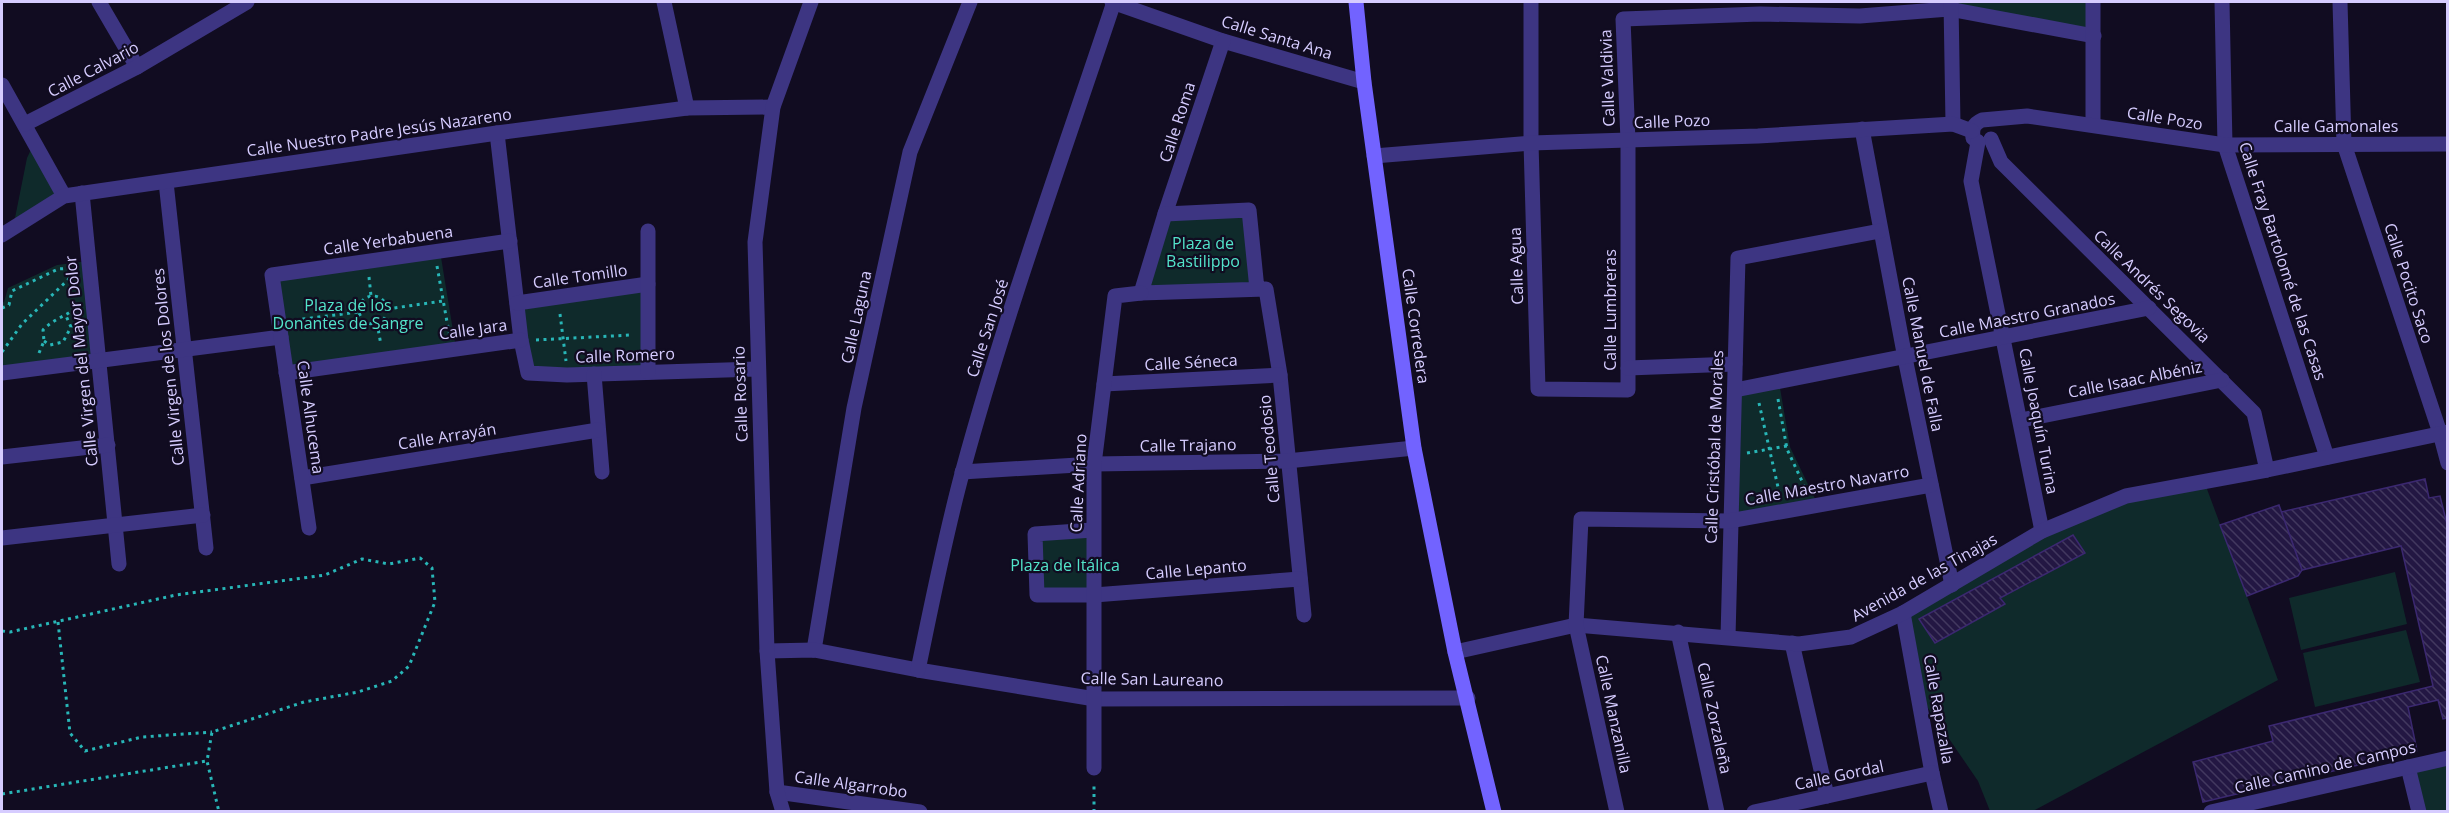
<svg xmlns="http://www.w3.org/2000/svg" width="2449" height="813" font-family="'Open Sans',sans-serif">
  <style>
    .green { fill: #0f2a2b }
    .building { fill: url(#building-back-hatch); stroke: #3b2870; stroke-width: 1.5 }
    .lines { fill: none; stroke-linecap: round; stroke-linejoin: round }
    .path { stroke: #28b6b7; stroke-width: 3; stroke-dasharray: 3 4.5; stroke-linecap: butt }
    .street { stroke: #3d3582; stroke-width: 15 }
    .secondary { stroke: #7263ff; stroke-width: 15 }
    .labels { text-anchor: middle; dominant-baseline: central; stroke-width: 4.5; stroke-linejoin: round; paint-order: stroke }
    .street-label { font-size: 16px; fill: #d6ccff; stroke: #110c21 }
    .park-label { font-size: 16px; fill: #53e4ca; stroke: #110c21 }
  </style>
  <defs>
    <pattern id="building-back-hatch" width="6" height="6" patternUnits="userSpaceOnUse" patternTransform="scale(1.5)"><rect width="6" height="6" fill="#231743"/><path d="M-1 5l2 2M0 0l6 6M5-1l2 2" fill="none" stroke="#42385f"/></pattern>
  </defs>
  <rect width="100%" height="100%" fill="#110c21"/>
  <g class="green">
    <path d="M 1951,2 L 2093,2 L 2094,36 Z"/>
    <path d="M 35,141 L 64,196 L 13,228 L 27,158 Z"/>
    <path d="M 1249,210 L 1257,289 L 1141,293 L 1165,214 Z"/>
    <path d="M 440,251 L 456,349 L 286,373 L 272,275 Z"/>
    <path d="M 89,261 L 99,361 L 2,373 L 2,303 L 4,302 L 8,288 L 57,265 Z"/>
    <path d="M 648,284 L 648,372 L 528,373 L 517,303 Z"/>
    <path d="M 1779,382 L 1790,447 L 1818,505 L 1729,521 L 1735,390 Z"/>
    <path d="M 2204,481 L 2278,680 L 2033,811 L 1990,811 L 1978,781 L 1917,692 L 1903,613 L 2042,531 L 2126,496 Z"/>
    <path d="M 1093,530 L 1094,595 L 1037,595 L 1035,534 Z"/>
    <path d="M 2395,572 L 2407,624 L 2301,650 L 2289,598 Z"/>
    <path d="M 2406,630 L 2420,682 L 2315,707 L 2303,653 Z"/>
    <path d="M 2447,758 L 2447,811 L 2419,811 L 2408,767 Z"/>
  </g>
  <g class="building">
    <path d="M 2425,479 L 2429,498 L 2440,496 L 2448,528 L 2448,718 L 2443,719 L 2438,700 L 2408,707 L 2417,751 L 2203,802 L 2193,762 L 2273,741 L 2269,726 L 2433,686 L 2401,546 L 2302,570 L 2281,512 Z"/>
    <path d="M 2279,505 L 2302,570 L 2298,576 L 2247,596 L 2220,525 Z"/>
    <path d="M 2073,535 L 2085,553 L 2000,598 L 2005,604 L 1935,643 L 1919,619 Z"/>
  </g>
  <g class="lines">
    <g class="path">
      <path d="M 437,266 L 449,333"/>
      <path d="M 369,277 L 371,296"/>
      <circle cx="373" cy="310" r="14"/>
      <path d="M 2,308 L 9,305 L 12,291 L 58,269 L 73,268"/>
      <path d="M 387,309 L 443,301"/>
      <path d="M 560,314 L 566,361"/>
      <path d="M 295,320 L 359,312"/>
      <path d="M 377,323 L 381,345"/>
      <path d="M 536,340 L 631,335"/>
      <path d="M 44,341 L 50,345 L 63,342 L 71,327 L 66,316"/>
      <path d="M 2,352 L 22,324 L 74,274"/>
      <path d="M 39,353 L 44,341 L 43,330 C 53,319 65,317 77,307"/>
      <path d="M 1778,399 L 1787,449 L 1807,492"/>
      <path d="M 1759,403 L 1780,496"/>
      <path d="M 1747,453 L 1787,446"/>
      <path d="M 58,622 L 70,733 L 85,751 L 142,737 L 212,732"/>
      <path d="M 2,631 L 10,632 L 176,595 L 325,575 L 362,559 L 389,564 L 420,558 L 432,568 L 435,602 L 409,666 L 392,681 L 358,692 L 304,702 L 212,732 L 207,761 L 219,812"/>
      <path d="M 2,794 L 207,761"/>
      <path d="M 1094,812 L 1094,782"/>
    </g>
    <g class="street">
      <path d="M 99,2 L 137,67"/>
      <path d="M 664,2 L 687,108"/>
      <path d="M 1112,2 L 1223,41 L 1364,82"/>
      <path d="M 1531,2 L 1531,143 L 1538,389 L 1628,390 L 1628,141 L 1623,19 L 1760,14 L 1860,16 L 1949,9 L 2094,36"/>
      <path d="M 1951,2 L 1953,124"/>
      <path d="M 2093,2 L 2093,125"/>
      <path d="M 2222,2 L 2225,145 L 2327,457"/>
      <path d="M 2340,2 L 2344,144 L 2440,433 L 2448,463"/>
      <path d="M 2,85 L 64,196"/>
      <path d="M 25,124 L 137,67 L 247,2"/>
      <path d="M 1862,129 L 1905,358 L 1952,585"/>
      <path d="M 497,133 L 521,340 L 528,373 L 567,375 L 757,369"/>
      <path d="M 1991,139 L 2001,162 L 2254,413 L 2267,470"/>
      <path d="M 1978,142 L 1973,138 C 1972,129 1973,124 1982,120 L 2027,116 L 2225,145 L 2448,144"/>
      <path d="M 1978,142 L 1971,181 L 2042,531"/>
      <path d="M 1374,156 L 1531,143 L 1758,136 L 1953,124 L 1972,131"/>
      <path d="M 166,182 L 206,548"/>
      <path d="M 82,193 L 119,564"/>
      <path d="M 1165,214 L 1223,41"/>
      <path d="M 2,235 L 64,196 L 497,133 L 687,108 L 773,107"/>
      <path d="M 1257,289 L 1249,210 L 1165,214 L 1141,293 L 1266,289 L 1280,375 L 1304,615"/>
      <path d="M 517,303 L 648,284"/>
      <path d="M 1628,368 L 1735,364"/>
      <path d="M 648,372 L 648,231"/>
      <path d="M 2,373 L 281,337"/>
      <path d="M 286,373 L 521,340"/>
      <path d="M 594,374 L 602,472"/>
      <path d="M 1104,384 L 1280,375"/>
      <path d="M 1735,390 L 2149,308"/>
      <path d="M 2021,420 L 2222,380"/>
      <path d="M 2,457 L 108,445"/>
      <path d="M 962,472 L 1094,464 L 1287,461 L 1414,448"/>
      <path d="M 302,478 L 598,430"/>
      <path d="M 309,528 L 272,275 L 510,241"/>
      <path d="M 1093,530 L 1035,534 L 1037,595 L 1094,595 L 1300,579"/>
      <path d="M 2,538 L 203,515"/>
      <path d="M 1903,613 L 1932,773 L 1941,812"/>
      <path d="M 1678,632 L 1717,812"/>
      <path d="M 1728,637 L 1738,258 L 1880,231"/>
      <path d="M 1792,643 L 1827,796"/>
      <path d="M 814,650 L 854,408 L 910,152 L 970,2"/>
      <path d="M 767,651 L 814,650 L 918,670 L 1095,699 L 1468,698"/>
      <path d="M 1455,652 L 1576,625 L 1799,644 L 1851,637 L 1903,613 L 2042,531 L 2126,496 L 2267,470 L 2448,432"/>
      <path d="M 918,670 C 932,603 945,536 963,470 C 1006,312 1062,158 1114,2"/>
      <path d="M 2408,767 L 2419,812"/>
      <path d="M 1094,768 L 1094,464 L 1115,296 L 1141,293"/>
      <path d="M 777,792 L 920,812"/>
      <path d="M 783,812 L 777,792 L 767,651 L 755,242 L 773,107 L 811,2"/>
      <path d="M 1617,812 L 1576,625 L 1581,519 L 1729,521 L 1931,485"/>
      <path d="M 1754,812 L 1932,773"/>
      <path d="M 2211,812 L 2448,758"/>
    </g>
    <path class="secondary" d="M 1356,2 L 1364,82 L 1414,448 L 1455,652 L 1494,812"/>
  </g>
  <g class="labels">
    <g class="street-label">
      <text transform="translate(1277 37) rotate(17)">Calle Santa Ana</text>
      <text transform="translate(93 69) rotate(-28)">Calle Calvario</text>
      <text transform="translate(1607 78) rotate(-92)">Calle Valdivia</text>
      <text transform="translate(2165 118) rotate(9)">Calle Pozo</text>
      <text transform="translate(1672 121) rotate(-2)">Calle Pozo</text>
      <text transform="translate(1177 122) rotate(-72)">Calle Roma</text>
      <text x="2336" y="126">Calle Gamonales</text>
      <text transform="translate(379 132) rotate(-8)">Calle Nuestro Padre Jesús Nazareno</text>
      <text transform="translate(388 240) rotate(-8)">Calle Yerbabuena</text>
      <text transform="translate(2283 261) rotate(72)">Calle Fray Bartolomé de las Casas</text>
      <text transform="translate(1516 266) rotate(-92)">Calle Agua</text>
      <text transform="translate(580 276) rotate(-8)">Calle Tomillo</text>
      <text transform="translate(2409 283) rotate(72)">Calle Pocito Saco</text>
      <text transform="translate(2152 286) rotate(44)">Calle Andrés Segovia</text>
      <text transform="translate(1610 310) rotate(-90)">Calle Lumbreras</text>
      <text transform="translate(2027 315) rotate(-11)">Calle Maestro Granados</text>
      <text transform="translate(856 317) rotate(-78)">Calle Laguna</text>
      <text transform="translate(1416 326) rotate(82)">Calle Corredera</text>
      <text transform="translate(987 328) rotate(-72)">Calle San José</text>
      <text transform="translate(473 329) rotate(-8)">Calle Jara</text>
      <text transform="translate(1923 354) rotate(79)">Calle Manuel de Falla</text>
      <text transform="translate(625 355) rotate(-2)">Calle Romero</text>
      <text transform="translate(81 361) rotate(-96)">Calle Virgen del Mayor Dolor</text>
      <text transform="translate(1191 362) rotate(-3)">Calle Séneca</text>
      <text transform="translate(168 367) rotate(-96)">Calle Virgen de los Dolores</text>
      <text transform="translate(2135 379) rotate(-11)">Calle Isaac Albéniz</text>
      <text transform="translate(740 394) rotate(-92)">Calle Rosario</text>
      <text transform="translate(311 417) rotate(82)">Calle Alhucema</text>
      <text transform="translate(2039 421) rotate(79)">Calle Joaquín Turina</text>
      <text transform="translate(447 436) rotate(-9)">Calle Arrayán</text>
      <text transform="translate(1188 445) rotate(-1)">Calle Trajano</text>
      <text transform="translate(1714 447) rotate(-88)">Calle Cristóbal de Morales</text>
      <text transform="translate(1269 449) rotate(-95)">Calle Teodosio</text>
      <text transform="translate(1078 483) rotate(-87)">Calle Adriano</text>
      <text transform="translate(1827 485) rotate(-10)">Calle Maestro Navarro</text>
      <text transform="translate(1196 569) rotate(-5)">Calle Lepanto</text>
      <text transform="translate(1924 577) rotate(-29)">Avenida de las Tinajas</text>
      <text transform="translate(1152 679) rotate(1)">Calle San Laureano</text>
      <text transform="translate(1939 709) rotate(80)">Calle Rapazalla</text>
      <text transform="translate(1614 714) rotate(78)">Calle Manzanilla</text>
      <text transform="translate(1715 718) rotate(78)">Calle Zorzaleña</text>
      <text transform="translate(2325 767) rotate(-13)">Calle Camino de Campos</text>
      <text transform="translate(1839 775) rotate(-12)">Calle Gordal</text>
      <text transform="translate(851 784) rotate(8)">Calle Algarrobo</text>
    </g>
    <g class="park-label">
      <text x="1203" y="243">Plaza de<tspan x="1203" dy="18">Bastilippo</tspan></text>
      <text x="348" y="305">Plaza de los<tspan x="348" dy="18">Donantes de Sangre</tspan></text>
      <text x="1065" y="565">Plaza de Itálica</text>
    </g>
  </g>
  <rect width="2449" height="813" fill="none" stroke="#d6ccff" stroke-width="6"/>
</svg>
